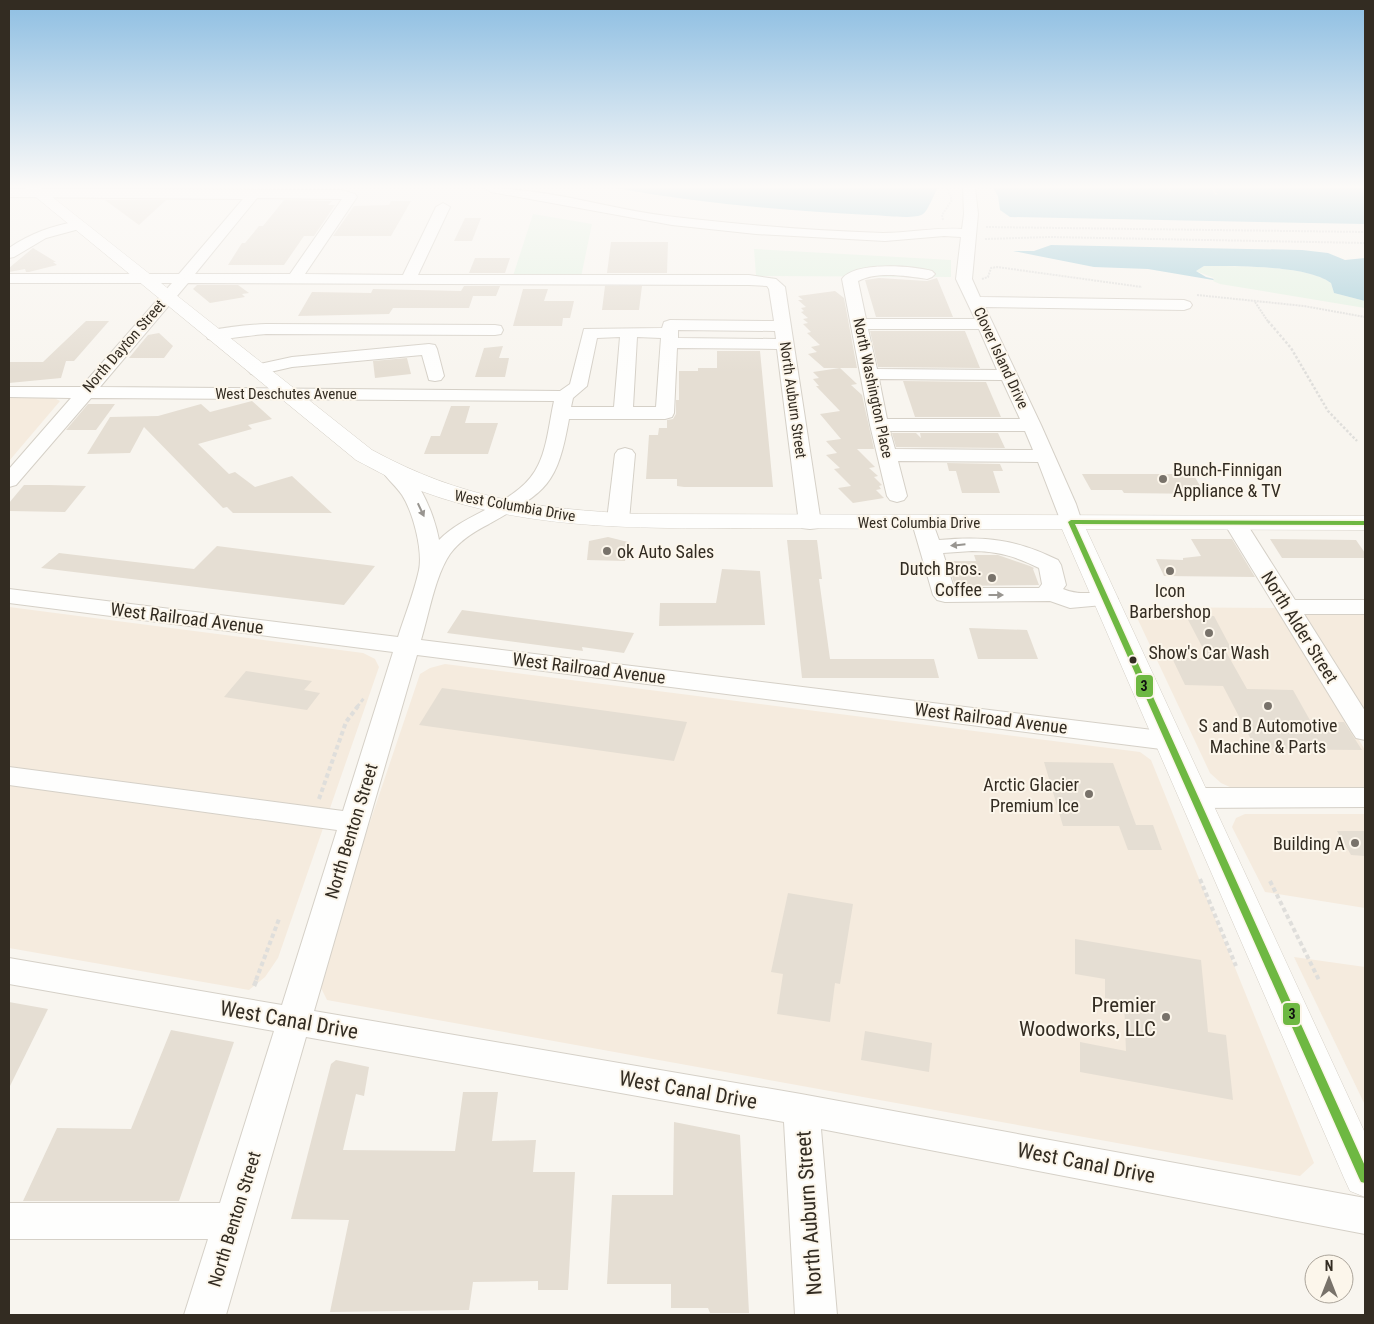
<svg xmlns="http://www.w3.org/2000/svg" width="1374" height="1324" font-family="'Roboto Condensed',sans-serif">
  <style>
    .industrial { fill: #f5ebde }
    .green { fill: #e4f2e3 }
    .water { fill: #a5ced9 }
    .building { fill: #e5ded3 }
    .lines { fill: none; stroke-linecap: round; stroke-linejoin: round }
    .minor-casing { stroke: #d5d0c7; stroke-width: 2 }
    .major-casing { stroke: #d5d0c7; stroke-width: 1 }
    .path-far4 { stroke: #dfdedb; stroke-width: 2; stroke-dasharray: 2 1; stroke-linecap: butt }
    .path-far3 { stroke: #dfdedb; stroke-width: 2.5; stroke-dasharray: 2.5 2; stroke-linecap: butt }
    .path-far2 { stroke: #dfdedb; stroke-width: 3; stroke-dasharray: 4 2.5; stroke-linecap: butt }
    .path-far1 { stroke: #dfdedb; stroke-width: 4; stroke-dasharray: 4.5 3; stroke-linecap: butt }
    .path { stroke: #dfdedb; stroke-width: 4.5; stroke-dasharray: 5.5 4; stroke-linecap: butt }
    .minor { fill: #fefefd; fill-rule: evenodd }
    .major { fill: #fefefd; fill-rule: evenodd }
    .bus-1-casing { stroke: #fcf6eb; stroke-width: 3 }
    .bus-1 { fill: #6eb842; fill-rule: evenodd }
    .oneway { fill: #989590 }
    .poi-dot { fill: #78726a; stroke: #fcf6eb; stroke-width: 2 }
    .bus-dot { fill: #332c22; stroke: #fcf6eb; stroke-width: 2 }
    .labels { text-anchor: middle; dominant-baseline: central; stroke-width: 4; stroke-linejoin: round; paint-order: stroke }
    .far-street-label { font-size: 15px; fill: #332c22; stroke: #fcf6eb }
    .poi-label { font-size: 18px; fill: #332c22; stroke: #fcf6eb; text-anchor: end }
    .street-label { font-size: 18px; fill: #332c22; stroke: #fcf6eb }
    .near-poi-label { font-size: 21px; fill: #332c22; stroke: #fcf6eb; text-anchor: end }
    .near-street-label { font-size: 21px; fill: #332c22; stroke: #fcf6eb }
    .line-badge { stroke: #fcf6eb; stroke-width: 2 }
    .pale-badge-label { font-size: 14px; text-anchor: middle; font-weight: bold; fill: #111 }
  </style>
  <rect width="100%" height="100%" fill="#f8f5ef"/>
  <g class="industrial">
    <path d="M 9,396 L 50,396 L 60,401 L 9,461 Z"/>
    <path d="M 1291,600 L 1365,600 L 1365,718 Z"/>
    <path d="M 9,607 L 363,653 L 375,659 L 379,667 L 278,958 L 265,977 L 249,990 L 9,948 Z"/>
    <path d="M 1132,607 L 1280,608 L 1365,750 L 1365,787 L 1232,788 L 1221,783 L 1210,773 Z"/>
    <path d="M 445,664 L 1140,752 L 1151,760 L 1314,1163 L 1300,1176 L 327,1000 L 319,984 L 321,967 L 420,674 L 430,668 Z"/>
    <path d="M 1245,814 L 1365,814 L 1365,908 L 1265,892 L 1232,827 L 1236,818 Z"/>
    <path d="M 1294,957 L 1365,967 L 1365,1105 Z"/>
  </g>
  <g class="green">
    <path d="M 533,214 L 592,224 L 581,277 L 513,276 Z"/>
    <path d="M 754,249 L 951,260 L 951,277 L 756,276 Z"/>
    <path d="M 1204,266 C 1235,266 1307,265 1331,283 L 1334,293 L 1365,301 L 1365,308 L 1220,284 L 1213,281 L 1214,278 L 1196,271 Z"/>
  </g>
  <g class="water">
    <path d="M 615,188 L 938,188 C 934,194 928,211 923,214 C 914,220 881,215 870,215 C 784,211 699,203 615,188 Z"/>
    <path d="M 993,188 L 1365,188 L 1365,224 L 1010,217 L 1000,210 L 998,196 Z"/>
    <path d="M 1051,245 L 1302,250 L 1328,253 L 1345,260 L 1365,258 L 1365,301 L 1334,293 L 1331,283 C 1307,265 1235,266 1204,266 L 1196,271 L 1206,277 L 1214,279 L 1213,280 L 1148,269 L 1094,267 L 1013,251 L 1034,251 Z"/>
  </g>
  <g class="building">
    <path d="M 105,200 L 166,200 L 139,225 Z"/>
    <path d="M 284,200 L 332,201 L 328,205 L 335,205 L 314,236 L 304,236 L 284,265 L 228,265 L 242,243 L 245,243 L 259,226 L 263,226 Z"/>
    <path d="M 391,201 L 411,201 L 391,236 L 333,236 L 354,206 L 389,205 Z"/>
    <path d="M 465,218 L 481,218 L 472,241 L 454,241 Z"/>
    <path d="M 611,242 L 668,242 L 667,273 L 607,273 Z"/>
    <path d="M 33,248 L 56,262 L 53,262 L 57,265 L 29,272 L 26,272 L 25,269 L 9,272 L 9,268 Z"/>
    <path d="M 475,258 L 510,258 L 505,273 L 469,273 Z"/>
    <path d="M 879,278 L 927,281 L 937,278 L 953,317 L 876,317 L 865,280 Z"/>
    <path d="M 197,285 L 238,285 L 249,293 L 242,294 L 245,297 L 210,303 L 193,289 Z"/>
    <path d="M 464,286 L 500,286 L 496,296 L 473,296 L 469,308 L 393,308 L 389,314 L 298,316 L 312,292 L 371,293 L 373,289 L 461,291 Z"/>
    <path d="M 605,286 L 642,286 L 639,310 L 602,310 Z"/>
    <path d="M 523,289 L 548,289 L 544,301 L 574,301 L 570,318 L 563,318 L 562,326 L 513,326 Z"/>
    <path d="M 835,291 L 844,298 L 857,368 L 840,368 L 857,384 L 851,385 L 862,395 L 874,449 L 857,449 L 875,467 L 869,468 L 878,476 L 874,477 L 882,485 L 879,486 L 881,489 L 876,490 L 884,498 L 853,503 L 838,488 L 851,486 L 834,469 L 840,468 L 826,455 L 837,453 L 826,441 L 841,439 L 820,414 L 840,411 L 816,386 L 819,386 L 813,379 L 819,378 L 813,372 L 840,368 L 824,368 L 808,354 L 817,352 L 811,347 L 820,345 L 807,333 L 811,332 L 803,324 L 808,323 L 803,319 L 808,318 L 801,312 L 804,311 L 801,308 L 806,307 L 798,300 L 803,300 L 798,296 Z"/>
    <path d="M 86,321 L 109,321 L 74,361 L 66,361 L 61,378 L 9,383 L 9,362 L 43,362 Z"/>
    <path d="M 870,331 L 965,331 L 980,368 L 878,367 Z"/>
    <path d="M 159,333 L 173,346 L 164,358 L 129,358 L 148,335 Z"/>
    <path d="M 503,346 L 499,358 L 509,358 L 505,377 L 475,377 L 484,348 Z"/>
    <path d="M 717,351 L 760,351 L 773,487 L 684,487 L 677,486 L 677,479 L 646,479 L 649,435 L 658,435 L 659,428 L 667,428 L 667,420 L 673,419 L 676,414 L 676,400 L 679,400 L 679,371 L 698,371 L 698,368 L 717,368 Z"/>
    <path d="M 407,358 L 411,374 L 375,378 L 373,361 Z"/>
    <path d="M 903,381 L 986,382 L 1001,417 L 915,417 Z"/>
    <path d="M 252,401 L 272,419 L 248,425 L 252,429 L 198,444 L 229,474 L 235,472 L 255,487 L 292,476 L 332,513 L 233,513 L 227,507 L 223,508 L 144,427 L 130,453 L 87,454 L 110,417 L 158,416 L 201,404 L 210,412 Z"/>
    <path d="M 88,404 L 115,404 L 96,430 L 66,430 Z"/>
    <path d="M 451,406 L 470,406 L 465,423 L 498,423 L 488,454 L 424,454 L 431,436 L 440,436 Z"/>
    <path d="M 892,433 L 916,433 L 921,438 L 920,433 L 998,433 L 1005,448 L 896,447 Z"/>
    <path d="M 947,463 L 1000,464 L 1003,471 L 993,471 L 1000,493 L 962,493 L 956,471 L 949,471 Z"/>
    <path d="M 1082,474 L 1193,474 L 1205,494 L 1124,493 L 1122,490 L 1091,490 Z"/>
    <path d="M 24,485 L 49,485 L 86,486 L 65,512 L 9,511 L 9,503 Z"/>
    <path d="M 608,537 L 628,542 L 625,561 L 587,560 L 589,541 Z"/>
    <path d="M 1191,539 L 1232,539 L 1255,577 L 1164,576 L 1156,559 L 1183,560 L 1183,558 L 1201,556 Z"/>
    <path d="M 1270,539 L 1356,540 L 1365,553 L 1365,558 L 1282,558 Z"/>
    <path d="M 787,540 L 817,540 L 822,579 L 819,579 L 830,659 L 934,659 L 939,678 L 802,678 Z"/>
    <path d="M 217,546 L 375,566 L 344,605 L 41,568 L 59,553 L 194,569 Z"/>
    <path d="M 974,555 L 998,555 L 1030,566 L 1034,568 L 1033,569 L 1039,585 L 955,586 L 947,561 L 976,561 Z"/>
    <path d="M 722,569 L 760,571 L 765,625 L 659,626 L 660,603 L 716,603 Z"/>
    <path d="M 462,610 L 634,633 L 624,653 L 582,647 L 583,651 L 447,633 Z"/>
    <path d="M 1186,616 L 1214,616 L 1232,650 L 1225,650 L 1247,689 L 1293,690 L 1311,722 L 1344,722 L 1362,750 L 1256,749 L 1223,686 L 1185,685 L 1172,658 L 1208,658 Z"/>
    <path d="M 969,628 L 1027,630 L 1038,659 L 978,659 Z"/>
    <path d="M 246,671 L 312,681 L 304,690 L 320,693 L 307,710 L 224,697 Z"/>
    <path d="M 442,688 L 687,722 L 674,761 L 419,725 Z"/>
    <path d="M 1044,762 L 1113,763 L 1136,825 L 1153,825 L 1162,850 L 1128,850 L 1119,826 L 1063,826 Z"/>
    <path d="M 1337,831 L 1365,831 L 1365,856 L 1351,855 Z"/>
    <path d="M 788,893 L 853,904 L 840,984 L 835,983 L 830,1022 L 777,1014 L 783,974 L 771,972 Z"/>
    <path d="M 1075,939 L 1201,960 L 1208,1032 L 1226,1035 L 1233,1100 L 1080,1072 L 1080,1042 L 1126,1051 L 1124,1001 L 1105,998 L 1105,979 L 1075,974 Z"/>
    <path d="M 9,1002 L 48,1009 L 9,1088 Z"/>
    <path d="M 171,1030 L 234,1042 L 179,1201 L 23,1201 L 57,1128 L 131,1129 Z"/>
    <path d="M 865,1031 L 932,1043 L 929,1072 L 861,1060 Z"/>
    <path d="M 336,1060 L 369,1067 L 364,1096 L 356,1094 L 343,1150 L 455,1151 L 463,1092 L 498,1092 L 492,1141 L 536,1140 L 533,1172 L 575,1172 L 568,1290 L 538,1290 L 538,1281 L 473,1282 L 469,1310 L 330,1312 L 349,1220 L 291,1219 L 331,1064 Z"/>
    <path d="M 674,1122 L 740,1135 L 749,1313 L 710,1313 L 708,1308 L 671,1308 L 671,1284 L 607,1284 L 612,1195 L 673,1195 Z"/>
  </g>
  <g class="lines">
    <g class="minor-casing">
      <g id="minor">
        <path d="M 485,188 C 549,188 611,210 675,217 C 744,225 814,231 883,233 C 909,233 936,227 962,229 L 964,214 L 963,188 L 975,188 L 978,214 L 972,279 L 980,297 L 1184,300 L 1190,302 L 1192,305 L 1190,308 L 1184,310 L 985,307 L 1041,425 L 1076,504 L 1082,522 L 1079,527 L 1071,528 L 1063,527 L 1038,462 L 898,461 L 907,496 L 904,500 L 897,502 L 890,500 L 887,496 L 870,425 L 842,279 C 855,261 913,266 932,271 L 935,274 L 932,277 L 927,279 C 906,276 878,271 858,281 L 866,319 L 975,319 L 956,279 L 961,237 L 944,236 L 885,241 L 756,234 L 672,225 L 491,192 ZM 868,329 L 979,329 L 997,370 L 877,369 ZM 879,379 L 1002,380 L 1020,419 L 887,419 ZM 890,431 L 1025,431 L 1033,450 L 895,449 Z"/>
        <path d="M 9,189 L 341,190 L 355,194 L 357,197 L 305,274 L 403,275 L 436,207 L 443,203 L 450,207 L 418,275 L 749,275 L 776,279 L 785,287 L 821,523 L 818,528 L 810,529 L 802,528 L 799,523 L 777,349 L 677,348 L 674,413 L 672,417 L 665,419 L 569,419 C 557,486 547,491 489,524 C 475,531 460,540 450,554 C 435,576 429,614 421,640 L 1169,732 L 1179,735 L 1183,741 L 1179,747 L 1169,750 L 417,655 L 314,1011 L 801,1094 L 1365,1198 L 1365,1234 L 821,1129 L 837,1315 L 795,1315 L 784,1122 L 306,1037 L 226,1315 L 184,1315 L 208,1239 L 9,1239 L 9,1203 L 220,1203 L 274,1031 L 9,984 L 9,958 L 282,1005 L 337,830 L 9,785 L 9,767 L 343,811 L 393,652 L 9,603 L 9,589 L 398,637 C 405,615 414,593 419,570 C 423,550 413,512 402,495 C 396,486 388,480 382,471 L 385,467 C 415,459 435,517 439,540 C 466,512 514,505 535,471 C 547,452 549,423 554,401 L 91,398 L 16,485 L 9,487 L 9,469 L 71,398 L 9,397 L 9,387 L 81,387 L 172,283 L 9,283 L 9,274 L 179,274 L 243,199 L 9,197 ZM 257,198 L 342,199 L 290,274 L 195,274 ZM 188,283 L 749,285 L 767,286 L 769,289 L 774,321 L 670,320 L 664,322 L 662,328 L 584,329 L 570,384 L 560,391 L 100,387 ZM 678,330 L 775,331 L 776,339 L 678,338 ZM 620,337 L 614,407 L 571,407 L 573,398 L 587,386 L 597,338 ZM 637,337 L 661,338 L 656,407 L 633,407 Z"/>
        <path d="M 78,221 L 83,222 L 85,225 L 83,228 L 46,238 L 14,257 L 9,258 L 9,248 C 31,233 52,226 78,221 Z"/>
        <path d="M 266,324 L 495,325 L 501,326 L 503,330 L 501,334 L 495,335 L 266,334 C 251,335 219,341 208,339 L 206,335 L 208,331 C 227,327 246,325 266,324 Z"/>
        <path d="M 429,344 L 435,345 L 437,349 L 444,376 L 441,380 L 435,381 L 429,380 L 422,355 L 292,367 L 257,375 L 251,374 L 248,370 L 251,366 L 292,357 Z"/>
        <path d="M 625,448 L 632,450 L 635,454 L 629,520 L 626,525 L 618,526 L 610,525 L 607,520 L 615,454 L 618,450 Z"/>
        <path d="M 923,517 L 931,518 L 939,540 C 985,536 1016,539 1058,560 L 1061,565 L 1066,585 L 1063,589 C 1080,597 1097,590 1114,594 L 1118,599 L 1114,604 L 1070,608 L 1050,601 L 945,602 L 937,600 L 933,595 L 912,523 L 915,518 ZM 972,551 C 998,551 1017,557 1039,568 L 1042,584 L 1039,588 L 954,588 L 943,553 Z"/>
        <path d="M 1235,517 L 1243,518 L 1295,600 L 1365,600 L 1365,614 L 1304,614 L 1365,711 L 1365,740 L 1356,738 L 1352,732 L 1224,523 L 1227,518 Z"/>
        <path d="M 1195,788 L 1365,788 L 1365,807 L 1195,808 L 1185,805 L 1181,798 L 1185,791 Z"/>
      </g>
    </g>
    <g class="major-casing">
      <path id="major" d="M 25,188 L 41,188 L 372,450 C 462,499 537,509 638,514 L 1365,516 L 1365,530 L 1086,529 L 1365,1133 L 1365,1197 L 1350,1191 L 1344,1178 L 1062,529 C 967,529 871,529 775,528 C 656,528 534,533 421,491 C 398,483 377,471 356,460 Z"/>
    </g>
    <g class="path-far4">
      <path d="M 1079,188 L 1081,191"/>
      <path d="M 1125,188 L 1127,191"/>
      <path d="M 1168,188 L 1171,193"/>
      <path d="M 1212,188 L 1217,195"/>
      <path d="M 943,220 L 942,215 L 952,200 L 947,188"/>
      <path d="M 986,227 L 1365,232"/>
      <path d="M 985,239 L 1050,237 L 1365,243"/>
      <path d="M 982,279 L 988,277 L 991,268 L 997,267 L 1142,287"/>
      <path d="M 1197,295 L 1304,306 L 1365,317"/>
      <path d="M 1255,302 L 1269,323"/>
    </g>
    <path class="path-far3" d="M 1268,321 L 1291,348 L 1328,411 L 1357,441"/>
    <path class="path-far2" d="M 357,707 L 364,698"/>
    <g class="path-far1">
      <path d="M 319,799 L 346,722 L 358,706"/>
      <path d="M 1200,879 L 1236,966"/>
      <path d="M 1270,881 L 1319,980"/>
      <path d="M 256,980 L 279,919"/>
    </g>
    <path class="path" d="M 254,986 L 257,979"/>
    <use href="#minor" class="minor"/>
    <use href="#major" class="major"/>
    <g class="bus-1-casing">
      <path id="bus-1" d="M 1071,520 L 1365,521 L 1365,525 L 1075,524 L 1365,1166 L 1365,1183 L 1361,1182 L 1359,1178 L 1068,522 Z"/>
    </g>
    <use href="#bus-1" class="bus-1"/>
  </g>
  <defs><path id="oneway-solid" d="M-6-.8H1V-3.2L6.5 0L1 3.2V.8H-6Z" transform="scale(1.25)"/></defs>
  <g class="oneway">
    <use href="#oneway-solid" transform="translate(421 510) rotate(65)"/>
    <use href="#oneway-solid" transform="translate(958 545) rotate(174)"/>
    <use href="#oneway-solid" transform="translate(996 595)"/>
  </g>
  <linearGradient id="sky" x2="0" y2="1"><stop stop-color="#8dbee2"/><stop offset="0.5" stop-color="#fcfaf8"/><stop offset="1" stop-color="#fcfaf8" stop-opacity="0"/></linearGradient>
  <rect width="1374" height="373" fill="url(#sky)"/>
  <g class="poi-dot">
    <circle cx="1163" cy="479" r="5"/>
    <circle cx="607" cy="551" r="5"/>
    <circle cx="1170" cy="571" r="5"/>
    <circle cx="992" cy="578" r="5"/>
    <circle cx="1209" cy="633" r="5"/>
    <circle cx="1268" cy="706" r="5"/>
    <circle cx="1089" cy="794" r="5"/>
    <circle cx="1355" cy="843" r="5"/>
    <circle cx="1166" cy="1017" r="5"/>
  </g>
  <circle class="bus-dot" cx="1133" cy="660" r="4.5"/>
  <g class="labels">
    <g class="far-street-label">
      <text transform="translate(124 346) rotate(-49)">North Dayton Street</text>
      <text transform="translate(1001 358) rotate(65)">Clover Island Drive</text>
      <text transform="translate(873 388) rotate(78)">North Washington Place</text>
      <text x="286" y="394">West Deschutes Avenue</text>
      <text transform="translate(793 400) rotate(82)">North Auburn Street</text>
      <text transform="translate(515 506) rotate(10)">West Columbia Drive</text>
      <text x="919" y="523">West Columbia Drive</text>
    </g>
    <g class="poi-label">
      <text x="1173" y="469" text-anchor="start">Bunch-Finnigan<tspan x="1173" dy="21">Appliance &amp; TV</tspan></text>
      <text x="617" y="551" text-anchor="start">ok Auto Sales</text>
      <text x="982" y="568">Dutch Bros.<tspan x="982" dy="21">Coffee</tspan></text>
      <text x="1170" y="590" text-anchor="middle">Icon<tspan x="1170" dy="21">Barbershop</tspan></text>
      <text x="1209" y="652" text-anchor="middle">Show's Car Wash</text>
      <text x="1268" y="725" text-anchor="middle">S and B Automotive<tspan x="1268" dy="21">Machine &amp; Parts</tspan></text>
      <text x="1079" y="784">Arctic Glacier<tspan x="1079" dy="21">Premium Ice</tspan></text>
      <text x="1345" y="843">Building A</text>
    </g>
    <g class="street-label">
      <text transform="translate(187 618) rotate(7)">West Railroad Avenue</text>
      <text transform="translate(1300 627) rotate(58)">North Alder Street</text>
      <text transform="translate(589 668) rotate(7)">West Railroad Avenue</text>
      <text transform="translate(991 718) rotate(7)">West Railroad Avenue</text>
      <text transform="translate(351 831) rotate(-73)">North Benton Street</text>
      <text transform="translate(234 1219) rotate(-73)">North Benton Street</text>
    </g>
    <g class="near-poi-label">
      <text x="1156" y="1005">Premier<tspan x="1156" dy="24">Woodworks, LLC</tspan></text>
    </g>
    <g class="near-street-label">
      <text transform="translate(289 1020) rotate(10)">West Canal Drive</text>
      <text transform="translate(688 1090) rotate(10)">West Canal Drive</text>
      <text transform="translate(1086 1163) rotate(11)">West Canal Drive</text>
      <text transform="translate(809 1213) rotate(-94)">North Auburn Street</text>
    </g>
  </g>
  <g class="line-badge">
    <rect x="1135" y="674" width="19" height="24" rx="5" fill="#6eb842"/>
    <rect x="1282" y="1002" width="19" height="24" rx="5" fill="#6eb842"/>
  </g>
  <g class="pale-badge-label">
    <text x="1144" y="691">3</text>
    <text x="1292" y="1019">3</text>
  </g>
  <rect width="1374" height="1324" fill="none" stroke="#332c22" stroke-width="20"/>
  <g transform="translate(1329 1279)"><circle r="24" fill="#fcf6eb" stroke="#aca59b"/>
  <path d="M0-4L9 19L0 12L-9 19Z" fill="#78726a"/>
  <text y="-8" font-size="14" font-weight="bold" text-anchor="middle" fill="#332c22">N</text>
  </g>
</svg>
